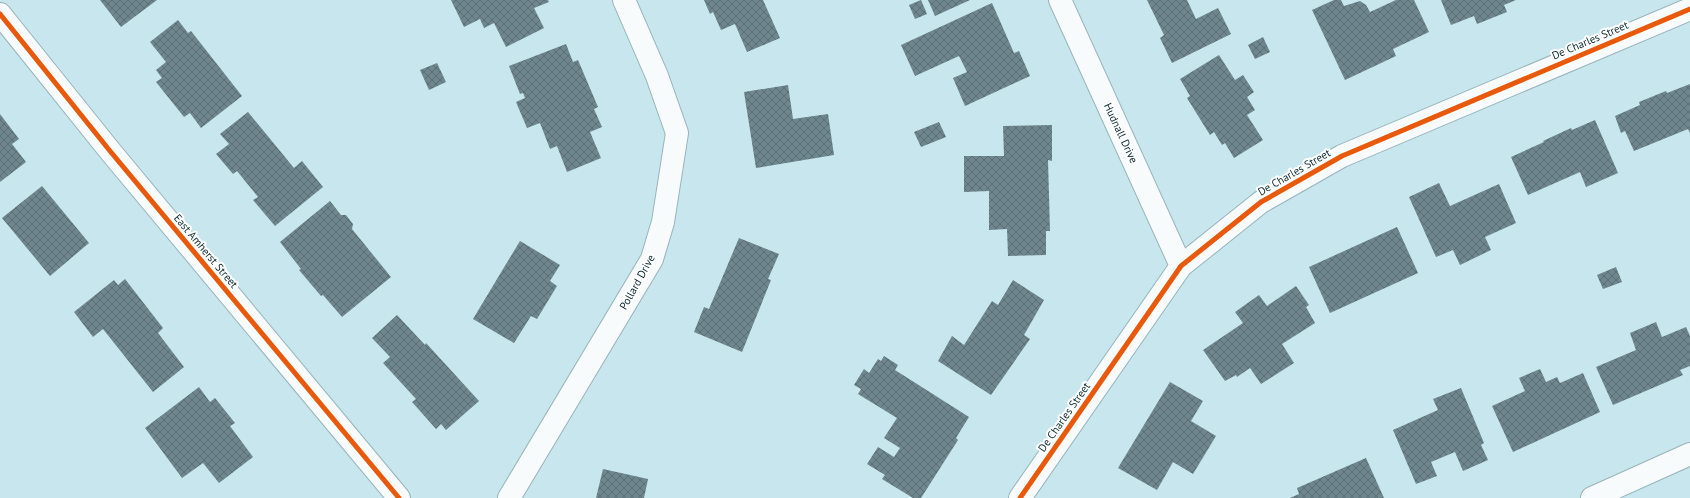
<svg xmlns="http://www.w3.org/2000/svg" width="1690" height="498" font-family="'PT Sans',sans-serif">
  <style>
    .building { fill: url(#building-cross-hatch) }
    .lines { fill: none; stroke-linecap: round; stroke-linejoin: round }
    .minor-casing { stroke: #98b3ba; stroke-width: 24 }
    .tertiary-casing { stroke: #98b3ba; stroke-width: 24 }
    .minor { stroke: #f7fbfc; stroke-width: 22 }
    .tertiary { stroke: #f7fbfc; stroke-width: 22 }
    .cycleway-casing { stroke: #fff; stroke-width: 8 }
    .cycleway { stroke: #e8590c; stroke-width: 5 }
    .labels { text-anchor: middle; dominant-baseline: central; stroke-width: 4; stroke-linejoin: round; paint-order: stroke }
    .street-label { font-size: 11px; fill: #0d2c32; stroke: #fff }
  </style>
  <defs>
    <pattern id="building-cross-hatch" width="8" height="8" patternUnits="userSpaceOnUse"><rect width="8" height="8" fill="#6f868e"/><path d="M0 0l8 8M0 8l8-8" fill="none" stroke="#5a6e75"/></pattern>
  </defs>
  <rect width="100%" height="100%" fill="#c7e6ee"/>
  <g class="building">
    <path d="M 100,0 L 157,0 L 121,27 Z"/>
    <path d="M 451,0 L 548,0 L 549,2 L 534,8 L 544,28 L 506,47 L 494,23 L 484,28 L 480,19 L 464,27 Z"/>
    <path d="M 704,0 L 763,0 L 780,38 L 747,52 L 735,24 L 721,30 L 713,12 L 710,14 Z"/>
    <path d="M 921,0 L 927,14 L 915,19 L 909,5 Z"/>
    <path d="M 928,0 L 970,0 L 935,16 Z"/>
    <path d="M 1147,0 L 1187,0 L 1196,19 L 1218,8 L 1231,34 L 1172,63 L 1160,38 L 1164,35 Z"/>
    <path d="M 1334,0 L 1341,0 L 1344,6 L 1360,1 L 1366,5 L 1370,12 L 1396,0 L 1414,0 L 1429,32 L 1393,49 L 1396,56 L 1345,80 L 1312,10 Z"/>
    <path d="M 1441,0 L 1516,0 L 1504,5 L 1507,12 L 1477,24 L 1474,16 L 1451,25 Z"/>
    <path d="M 992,3 L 1014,53 L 1019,51 L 1030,76 L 965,106 L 953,78 L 967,72 L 959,56 L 915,76 L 901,45 Z"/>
    <path d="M 178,20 L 188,33 L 191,31 L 242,96 L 201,128 L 190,113 L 184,117 L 156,82 L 162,78 L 156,70 L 166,62 L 150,42 Z"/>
    <path d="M 1263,37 L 1270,52 L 1255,59 L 1248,45 Z"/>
    <path d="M 566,44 L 573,62 L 578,60 L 598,107 L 594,109 L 602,127 L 590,132 L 601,158 L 567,172 L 557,146 L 550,149 L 540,123 L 527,128 L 516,102 L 525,98 L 523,93 L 520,94 L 509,66 Z"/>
    <path d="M 1219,55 L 1235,80 L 1243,75 L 1254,92 L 1247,97 L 1255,110 L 1247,115 L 1263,140 L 1234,158 L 1225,143 L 1222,145 L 1214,132 L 1210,135 L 1187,98 L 1190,96 L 1180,79 Z"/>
    <path d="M 437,63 L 446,82 L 429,90 L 420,70 Z"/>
    <path d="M 1690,84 L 1690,133 L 1688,129 L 1634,151 L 1625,131 L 1621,133 L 1615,116 L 1640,105 L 1639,102 L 1666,91 L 1667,93 Z"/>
    <path d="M 788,85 L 793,119 L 828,114 L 834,155 L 756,168 L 744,92 Z"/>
    <path d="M 248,112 L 294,168 L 302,161 L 323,187 L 275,226 L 253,200 L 258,197 L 237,171 L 233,174 L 216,154 L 229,144 L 220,134 Z"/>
    <path d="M 0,114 L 19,139 L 12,144 L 26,162 L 0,182 Z"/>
    <path d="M 1595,120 L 1618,173 L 1586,187 L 1580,172 L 1528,195 L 1511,157 L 1544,142 L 1543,141 L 1571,128 L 1572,130 Z"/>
    <path d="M 939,122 L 946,137 L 921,147 L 914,132 Z"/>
    <path d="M 1052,125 L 1052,161 L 1048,160 L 1050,231 L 1046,231 L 1046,255 L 1008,256 L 1007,229 L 989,230 L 989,191 L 964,192 L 964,156 L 1004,156 L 1003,126 Z"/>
    <path d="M 1439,183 L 1450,206 L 1499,184 L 1516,223 L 1485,237 L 1491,250 L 1460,265 L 1453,250 L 1436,257 L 1409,197 Z"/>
    <path d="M 42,186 L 89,243 L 50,276 L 2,218 Z"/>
    <path d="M 330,201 L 341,215 L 346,215 L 353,224 L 352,229 L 391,277 L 342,317 L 323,295 L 321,296 L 299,270 L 301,269 L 280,242 Z"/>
    <path d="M 1397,227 L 1418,273 L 1330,313 L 1309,267 Z"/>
    <path d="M 739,238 L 779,254 L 768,279 L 771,280 L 742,352 L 694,332 L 704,307 L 709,309 Z"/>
    <path d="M 520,241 L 560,265 L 550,281 L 557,286 L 537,319 L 531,316 L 514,343 L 473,319 Z"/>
    <path d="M 1616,267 L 1622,282 L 1603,289 L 1597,275 Z"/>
    <path d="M 125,279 L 163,328 L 158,333 L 184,367 L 153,392 L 103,329 L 93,337 L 74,312 L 114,280 L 118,285 Z"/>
    <path d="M 1013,280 L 1044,300 L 1024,335 L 1030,339 L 991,395 L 938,361 L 952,336 L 964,345 L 992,301 L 998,305 Z"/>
    <path d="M 1296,286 L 1309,305 L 1306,307 L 1315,323 L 1282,344 L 1294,363 L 1261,384 L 1250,368 L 1237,377 L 1236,375 L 1225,381 L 1203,350 L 1243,323 L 1235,312 L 1259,295 L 1267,306 Z"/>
    <path d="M 397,315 L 425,345 L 426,343 L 479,401 L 446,430 L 441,424 L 436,429 L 412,402 L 416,399 L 383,363 L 390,357 L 372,338 Z"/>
    <path d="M 1656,322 L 1662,337 L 1686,327 L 1690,336 L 1690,366 L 1680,370 L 1683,375 L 1613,405 L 1596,367 L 1636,350 L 1630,333 Z"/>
    <path d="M 884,356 L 898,365 L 895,370 L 969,417 L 956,438 L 958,440 L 921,498 L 913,498 L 882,479 L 885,475 L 867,464 L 878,447 L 894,457 L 900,448 L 884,438 L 897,418 L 858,394 L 861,389 L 854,385 L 864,369 L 869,373 L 878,359 L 881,361 Z"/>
    <path d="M 1540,369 L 1546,382 L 1557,377 L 1560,383 L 1583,373 L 1600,412 L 1513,452 L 1492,406 L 1525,391 L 1519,378 Z"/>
    <path d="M 1170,382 L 1203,401 L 1191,421 L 1216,436 L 1193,474 L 1173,462 L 1157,490 L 1118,468 Z"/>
    <path d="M 199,387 L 210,402 L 215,398 L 235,423 L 230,426 L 253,457 L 219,483 L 203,463 L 182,478 L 145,428 Z"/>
    <path d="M 1461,388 L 1484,443 L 1481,445 L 1488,460 L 1463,471 L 1455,452 L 1431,462 L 1437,476 L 1416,484 L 1393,430 L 1438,410 L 1433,399 Z"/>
    <path d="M 1366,458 L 1384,498 L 1290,498 L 1299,494 L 1297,488 Z"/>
    <path d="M 603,469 L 648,479 L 644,498 L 596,498 Z"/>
  </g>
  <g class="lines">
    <g class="minor-casing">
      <g id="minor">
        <path d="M 1060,0 L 1181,266"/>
        <path d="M 509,498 L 652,259 L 663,222 L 677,133 L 657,76 L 624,0"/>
        <path d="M 1020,498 L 1181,266 L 1261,202 L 1342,156 L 1690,9"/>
        <path d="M 1592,498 L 1690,454"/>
      </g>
    </g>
    <g class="tertiary-casing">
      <path id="tertiary" d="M 0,14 L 110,151 L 399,498"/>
    </g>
    <use href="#minor" class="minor"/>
    <use href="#tertiary" class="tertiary"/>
    <g class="cycleway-casing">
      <g id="cycleway">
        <path d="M 0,14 L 110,151 L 399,498"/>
        <path d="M 1020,498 L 1181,266 L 1261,202 L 1342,156 L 1690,9"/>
      </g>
    </g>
    <use href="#cycleway" class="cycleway"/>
  </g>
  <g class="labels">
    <g class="street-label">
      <text transform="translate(1590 40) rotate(-23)">De Charles Street</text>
      <text transform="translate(1121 133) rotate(65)">Hudnall Drive</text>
      <text transform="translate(1294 172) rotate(-30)">De Charles Street</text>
      <text transform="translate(206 251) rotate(50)">East Amherst Street</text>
      <text transform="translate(637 282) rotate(-61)">Pollard Drive</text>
      <text transform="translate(1064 417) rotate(-55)">De Charles Street</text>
    </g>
  </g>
</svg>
